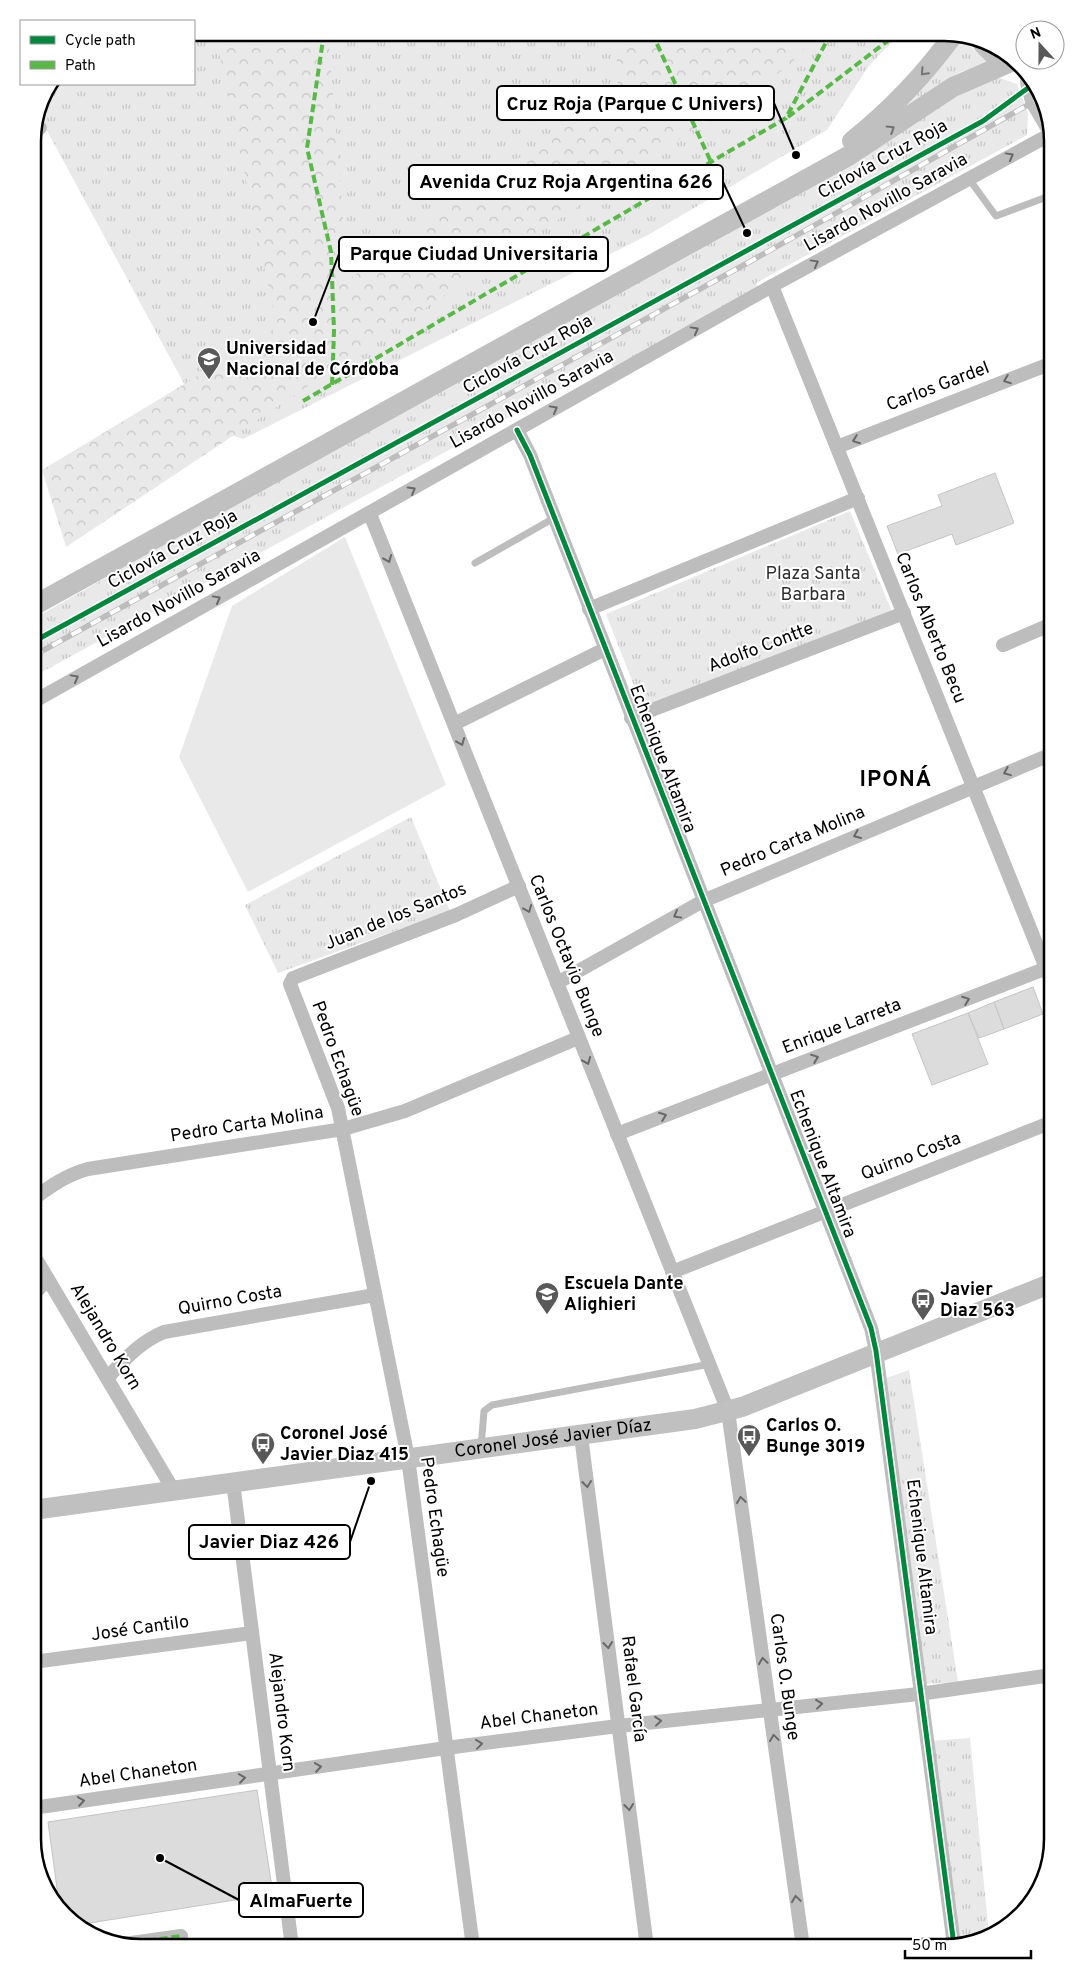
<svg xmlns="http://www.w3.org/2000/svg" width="1085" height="1980" font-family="Overpass,sans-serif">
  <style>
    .grass { fill: url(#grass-tufts) }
    .forest { fill: url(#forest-crowns) }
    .pitch { fill: #e9e9e9 }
    .building { fill: #dcdcdc; stroke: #c4c4c4 }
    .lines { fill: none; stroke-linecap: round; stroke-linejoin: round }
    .lane { stroke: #bdbdbd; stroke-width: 7 }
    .street { stroke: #bdbdbd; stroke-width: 14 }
    .secondary { stroke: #c0c0c0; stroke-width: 20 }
    .rail-casing { stroke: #bdbdbd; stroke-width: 5.5 }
    .rail { stroke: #fff; stroke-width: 4; stroke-dasharray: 11; stroke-linecap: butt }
    .quiet { stroke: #58b947; stroke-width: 4; stroke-dasharray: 8 4; stroke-linecap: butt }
    .cycleway-casing { stroke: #fff; stroke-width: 8 }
    .cycleway { stroke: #00873e; stroke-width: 5 }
    .oneway { stroke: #737373 }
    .oneway2 { stroke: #686868 }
    .labels { text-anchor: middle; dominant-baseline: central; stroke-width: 4; stroke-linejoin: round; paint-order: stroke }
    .street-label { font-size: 18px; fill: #000; stroke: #fff }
    .poi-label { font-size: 18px; font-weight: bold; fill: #000; stroke: #fff; text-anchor: start }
    .park-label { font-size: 18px; fill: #2e2e2e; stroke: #fff }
    .district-label { font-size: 22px; font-weight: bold; letter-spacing: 1px; fill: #000; stroke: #fff }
    .rim { fill: none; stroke: #000; stroke-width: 2.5 }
    .leader { fill: none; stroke: #000; stroke-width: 2 }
    .callout-dot { fill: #000; stroke: #fff; stroke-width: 2 }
    .callout { fill: #fff; stroke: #000; stroke-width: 2 }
    .callout-label { font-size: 19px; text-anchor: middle; font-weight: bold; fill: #000 }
  </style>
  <defs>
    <pattern id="grass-tufts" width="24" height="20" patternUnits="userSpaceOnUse" patternTransform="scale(1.25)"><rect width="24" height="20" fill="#e9e9e9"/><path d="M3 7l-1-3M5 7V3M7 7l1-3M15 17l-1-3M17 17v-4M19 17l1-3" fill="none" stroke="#c6c6c6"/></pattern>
    <pattern id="forest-crowns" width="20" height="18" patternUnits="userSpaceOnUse" patternTransform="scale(1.25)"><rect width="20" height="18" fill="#e9e9e9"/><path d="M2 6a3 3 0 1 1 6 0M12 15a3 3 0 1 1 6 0" fill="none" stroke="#c6c6c6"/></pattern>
  </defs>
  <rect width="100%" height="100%" fill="#fff"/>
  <g class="grass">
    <path d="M 194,33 L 900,33 L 868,67 L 827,130 L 648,235 L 243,439 L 207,426 L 38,114 L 41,100 L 52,84 L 194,84 Z"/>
    <path d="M 961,36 L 967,38 C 971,51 983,57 994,61 L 960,72 L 947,80 L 855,146 Z"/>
    <path d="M 994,76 L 1017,84 L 1028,114 L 1027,135 L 756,283 L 759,288 L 614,367 L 610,362 L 33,677 L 33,619 L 889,135 L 927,110 Z"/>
    <path d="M 850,511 L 892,612 L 642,706 L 606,614 Z"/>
    <path d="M 411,817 L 450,911 L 278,973 L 245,905 Z"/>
    <path d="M 909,1370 L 958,1682 L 925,1684 L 884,1379 Z"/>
    <path d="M 970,1738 L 989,1936 L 985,1939 L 960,1944 L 929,1741 Z"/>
  </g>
  <path class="forest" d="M 215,33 L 328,33 L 348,280 L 618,87 L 615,33 L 818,33 L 789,66 L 66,547 L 42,470 L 277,328 Z"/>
  <path class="pitch" d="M 345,537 L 446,785 L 248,892 L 179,757 L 232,606 Z"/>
  <g class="building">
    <path d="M 995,473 L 1014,523 L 956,545 L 952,534 L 898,554 L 887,526 L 942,506 L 938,495 Z"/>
    <path d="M 1033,987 L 1043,1014 L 1004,1029 L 994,1002 Z"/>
    <path d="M 994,1002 L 1004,1029 L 979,1038 L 968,1013 Z"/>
    <path d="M 968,1013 L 988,1064 L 932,1085 L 912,1034 Z"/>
    <path d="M 257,1790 L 273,1894 L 77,1925 L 59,1903 L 48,1822 Z"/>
  </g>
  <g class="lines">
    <g class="lane">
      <path d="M 969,179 L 996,216 L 1052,195"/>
      <path d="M 475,563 L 554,518"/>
      <path d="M 481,1447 L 484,1411 L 492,1405 L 710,1364"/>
    </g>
    <g class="street">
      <path d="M 33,132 L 40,128"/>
      <path d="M 772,286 L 1052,983"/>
      <path d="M 517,430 L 530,455 L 871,1328 L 876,1351 L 954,1945"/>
      <path d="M 837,447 L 1052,363"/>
      <path d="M 370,514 L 728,1411 L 803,1947"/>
      <path d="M 589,609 L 858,498"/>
      <path d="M 1003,645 L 1052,624"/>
      <path d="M 33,702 L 772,286 L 1051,134"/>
      <path d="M 631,718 L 904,613"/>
      <path d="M 454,724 L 605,649"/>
      <path d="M 557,983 L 703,901 L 1052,754"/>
      <path d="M 617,1134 L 1052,966"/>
      <path d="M 33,1199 C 51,1186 66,1175 88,1169 L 343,1129 L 405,1111 L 578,1038"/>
      <path d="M 33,1254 L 174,1491"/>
      <path d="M 672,1272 L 1052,1122"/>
      <path d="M 33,1295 L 48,1279"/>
      <path d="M 108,1377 C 126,1358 140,1342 164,1332 L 375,1295"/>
      <path d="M 581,1436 L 647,1947"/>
      <path d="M 233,1482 L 292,1947"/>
      <path d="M 33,1662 L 252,1633"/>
      <path d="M 33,1808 L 446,1748 L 618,1726 L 919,1694 L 1052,1675"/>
      <path d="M 124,1944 L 181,1936"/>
      <path d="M 473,1947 L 408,1458 L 338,1108 L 290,984 L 293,978 L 456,915 L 519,886"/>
    </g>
    <g class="secondary">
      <path d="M 983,44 L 994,55 L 1012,61"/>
      <path d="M 1030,82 L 1035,101 L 1049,125"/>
      <path d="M 852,141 C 891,110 925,74 954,34"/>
      <path d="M 33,606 L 850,155 L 953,87 L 1013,61"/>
      <path id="s1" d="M 33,1510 L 695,1419 L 742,1407 L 1052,1283"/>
    </g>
    <g class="rail-casing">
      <path id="rail" d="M 33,656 L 751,261 L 1042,97"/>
    </g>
    <use href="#rail" class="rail"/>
    <g class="quiet">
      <path d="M 324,33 L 307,148 L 331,252 L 334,331 L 332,386"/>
      <path d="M 652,33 L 711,162"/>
      <path d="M 940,33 L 949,40"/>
      <path d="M 788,117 L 898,33"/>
      <path d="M 303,401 L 786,118 L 831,33"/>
      <path d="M 124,1944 L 181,1936"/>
    </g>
    <g class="cycleway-casing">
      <g id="cycleway">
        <path d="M 517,430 L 530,455 L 871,1328 L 876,1351 L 954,1945"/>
        <path d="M 33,642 L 983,121 L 1032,85"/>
      </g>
    </g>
    <use href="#cycleway" class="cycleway"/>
  </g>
  <defs><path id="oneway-chevron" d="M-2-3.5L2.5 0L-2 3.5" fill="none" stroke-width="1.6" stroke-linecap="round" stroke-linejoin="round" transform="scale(1.25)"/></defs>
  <g class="oneway">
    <use href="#oneway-chevron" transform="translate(924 72) rotate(133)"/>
    <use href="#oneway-chevron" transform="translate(891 129) rotate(-32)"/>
  </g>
  <g class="oneway2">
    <use href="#oneway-chevron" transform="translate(1010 156) rotate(-29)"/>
    <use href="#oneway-chevron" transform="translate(815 263) rotate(-29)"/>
    <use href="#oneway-chevron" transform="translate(695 330) rotate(-29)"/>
    <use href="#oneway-chevron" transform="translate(1007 380) rotate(159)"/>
    <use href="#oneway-chevron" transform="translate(554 409) rotate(-29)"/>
    <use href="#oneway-chevron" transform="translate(856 440) rotate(159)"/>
    <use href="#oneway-chevron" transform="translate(412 490) rotate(-30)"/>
    <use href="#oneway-chevron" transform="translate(388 559) rotate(68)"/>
    <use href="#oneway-chevron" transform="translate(217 599) rotate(-29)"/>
    <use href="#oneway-chevron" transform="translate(75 678) rotate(-29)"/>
    <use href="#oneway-chevron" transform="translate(461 742) rotate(68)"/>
    <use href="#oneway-chevron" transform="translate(1007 772) rotate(158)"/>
    <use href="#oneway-chevron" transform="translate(857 835) rotate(157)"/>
    <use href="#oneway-chevron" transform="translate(528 909) rotate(68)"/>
    <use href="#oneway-chevron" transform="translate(677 915) rotate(151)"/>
    <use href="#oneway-chevron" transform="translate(966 1000) rotate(-21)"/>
    <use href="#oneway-chevron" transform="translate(815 1058) rotate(-21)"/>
    <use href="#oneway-chevron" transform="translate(587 1061) rotate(68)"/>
    <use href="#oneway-chevron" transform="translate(663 1116) rotate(-21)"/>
    <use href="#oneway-chevron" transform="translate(587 1484) rotate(83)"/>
    <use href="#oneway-chevron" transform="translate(741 1500) rotate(-98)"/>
    <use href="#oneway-chevron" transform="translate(608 1645) rotate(83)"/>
    <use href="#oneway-chevron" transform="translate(763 1661) rotate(-98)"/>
    <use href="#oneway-chevron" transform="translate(819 1704) rotate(-6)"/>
    <use href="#oneway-chevron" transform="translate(658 1721) rotate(-6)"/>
    <use href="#oneway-chevron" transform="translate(774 1738) rotate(-98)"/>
    <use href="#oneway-chevron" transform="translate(479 1744) rotate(-7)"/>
    <use href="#oneway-chevron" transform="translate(318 1767) rotate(-8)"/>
    <use href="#oneway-chevron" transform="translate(242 1778) rotate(-8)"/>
    <use href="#oneway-chevron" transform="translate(81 1801) rotate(-8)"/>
    <use href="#oneway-chevron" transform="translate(629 1807) rotate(83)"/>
    <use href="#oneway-chevron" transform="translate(796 1899) rotate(-98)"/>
  </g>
  <defs>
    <g id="university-pin" transform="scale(1.25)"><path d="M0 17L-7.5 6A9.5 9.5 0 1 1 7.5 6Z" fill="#595959" stroke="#fff"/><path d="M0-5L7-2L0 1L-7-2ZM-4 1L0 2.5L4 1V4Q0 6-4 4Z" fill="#fff"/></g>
    <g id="school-pin" transform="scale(1.25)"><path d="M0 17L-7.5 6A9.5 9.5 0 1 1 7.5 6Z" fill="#595959" stroke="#fff"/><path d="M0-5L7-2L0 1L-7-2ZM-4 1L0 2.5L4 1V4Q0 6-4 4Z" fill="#fff"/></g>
    <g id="bus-pin" transform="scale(1.25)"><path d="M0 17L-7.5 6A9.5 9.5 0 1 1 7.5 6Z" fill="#595959" stroke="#fff"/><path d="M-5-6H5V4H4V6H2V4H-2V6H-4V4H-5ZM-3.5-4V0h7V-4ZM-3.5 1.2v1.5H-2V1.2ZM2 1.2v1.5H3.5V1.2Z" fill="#fff"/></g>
  </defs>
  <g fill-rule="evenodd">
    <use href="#university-pin" x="209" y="359"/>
    <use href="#school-pin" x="547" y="1294"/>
    <use href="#bus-pin" x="923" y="1300"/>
    <use href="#bus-pin" x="749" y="1436"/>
    <use href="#bus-pin" x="263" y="1444"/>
  </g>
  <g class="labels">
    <g class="street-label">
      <text transform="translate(883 160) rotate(-29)">Ciclovía Cruz Roja</text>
      <text transform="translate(886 203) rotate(-29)">Lisardo Novillo Saravia</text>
      <text transform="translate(528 355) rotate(-29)">Ciclovía Cruz Roja</text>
      <text transform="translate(938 387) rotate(-21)">Carlos Gardel</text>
      <text transform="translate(532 400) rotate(-29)">Lisardo Novillo Saravia</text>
      <text transform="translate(173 550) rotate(-29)">Ciclovía Cruz Roja</text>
      <text transform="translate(179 599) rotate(-29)">Lisardo Novillo Saravia</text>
      <text transform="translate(930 628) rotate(68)">Carlos Alberto Becu</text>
      <text transform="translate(761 648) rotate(-21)">Adolfo Contte</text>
      <text transform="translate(662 759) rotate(69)">Echenique Altamira</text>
      <text transform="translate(793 842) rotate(-23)">Pedro Carta Molina</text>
      <text transform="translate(396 917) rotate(-22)">Juan de los Santos</text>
      <text transform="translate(566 956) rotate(68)">Carlos Octavio Bunge</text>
      <text transform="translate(842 1027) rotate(-21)">Enrique Larreta</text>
      <text transform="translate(337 1059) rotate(70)">Pedro Echagüe</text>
      <text transform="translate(247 1125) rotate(-9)">Pedro Carta Molina</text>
      <text transform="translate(911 1157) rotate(-21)">Quirno Costa</text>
      <text transform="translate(822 1164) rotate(69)">Echenique Altamira</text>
      <text transform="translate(230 1301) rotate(-10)">Quirno Costa</text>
      <text transform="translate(105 1337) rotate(59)">Alejandro Korn</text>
      <text stroke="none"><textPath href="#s1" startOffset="525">Coronel José Javier Díaz</textPath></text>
      <text transform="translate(434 1517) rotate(82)">Pedro Echagüe</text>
      <text transform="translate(921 1557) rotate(83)">Echenique Altamira</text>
      <text transform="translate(140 1629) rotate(-8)">José Cantilo</text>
      <text transform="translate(784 1677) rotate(82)">Carlos O. Bunge</text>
      <text transform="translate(633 1689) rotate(83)">Rafael García</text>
      <text transform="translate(281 1712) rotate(83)">Alejandro Korn</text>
      <text transform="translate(539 1717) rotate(-7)">Abel Chaneton</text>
      <text transform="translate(138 1774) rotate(-8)">Abel Chaneton</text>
    </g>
    <g class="poi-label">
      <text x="226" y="349">Universidad<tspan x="226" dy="21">Nacional de Córdoba</tspan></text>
      <text x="564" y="1284">Escuela Dante<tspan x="564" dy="21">Alighieri</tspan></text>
      <text x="940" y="1290">Javier<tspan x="940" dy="21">Diaz 563</tspan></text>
      <text x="766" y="1426">Carlos O.<tspan x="766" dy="21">Bunge 3019</tspan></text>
      <text x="280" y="1434">Coronel José<tspan x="280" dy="21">Javier Diaz 415</tspan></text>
    </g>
    <g class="park-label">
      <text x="813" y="574">Plaza Santa<tspan x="813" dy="21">Barbara</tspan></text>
    </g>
    <g class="district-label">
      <text x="896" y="780">IPONÁ</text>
    </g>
  </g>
  <path d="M0 0H1085V1980H0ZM141 41H944A100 100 0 0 1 1044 141V1839A100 100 0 0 1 944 1939H141A100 100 0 0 1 41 1839V141A100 100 0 0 1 141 41Z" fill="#fff" fill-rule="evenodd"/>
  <path class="rim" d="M141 41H944A100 100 0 0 1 1044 141V1839A100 100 0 0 1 944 1939H141A100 100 0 0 1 41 1839V141A100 100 0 0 1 141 41Z"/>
  <path class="leader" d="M796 155L774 103M747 233L723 182M313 322L339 254M371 1481L350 1542M160 1858L239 1900"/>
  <g class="callout-dot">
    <circle cx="796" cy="155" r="5"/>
    <circle cx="747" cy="233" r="5"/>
    <circle cx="313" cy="322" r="5"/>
    <circle cx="371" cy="1481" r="5"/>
    <circle cx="160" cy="1858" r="5"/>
  </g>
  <g class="callout">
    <rect x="497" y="86" width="277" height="34" rx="5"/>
    <rect x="409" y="165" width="314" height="34" rx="5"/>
    <rect x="339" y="237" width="269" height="34" rx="5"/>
    <rect x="189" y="1525" width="161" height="34" rx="5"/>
    <rect x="239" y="1883" width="124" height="34" rx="5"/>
  </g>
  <g class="callout-label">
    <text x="635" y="110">Cruz Roja (Parque C Univers)</text>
    <text x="566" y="188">Avenida Cruz Roja Argentina 626</text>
    <text x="474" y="260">Parque Ciudad Universitaria</text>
    <text x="269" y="1548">Javier Diaz 426</text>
    <text x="301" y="1907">AlmaFuerte</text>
  </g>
  <rect x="20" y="20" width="175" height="65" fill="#ffffff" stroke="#999999"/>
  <rect x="30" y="36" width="25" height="8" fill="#00873e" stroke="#999999"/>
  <text x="65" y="45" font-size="15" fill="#000000">Cycle path</text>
  <rect x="30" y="61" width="25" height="8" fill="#58b947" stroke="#999999"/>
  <text x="65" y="70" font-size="15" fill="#000000">Path</text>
  <g transform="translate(1040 45) rotate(339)"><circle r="24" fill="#ffffff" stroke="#999999"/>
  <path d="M0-4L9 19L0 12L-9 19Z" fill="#595959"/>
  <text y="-8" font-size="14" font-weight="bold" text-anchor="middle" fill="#000000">N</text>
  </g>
  <path d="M905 1950v8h126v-8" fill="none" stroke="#000000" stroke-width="2.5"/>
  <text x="912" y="1950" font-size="15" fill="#000000" stroke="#ffffff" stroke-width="4" paint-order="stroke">50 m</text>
</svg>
